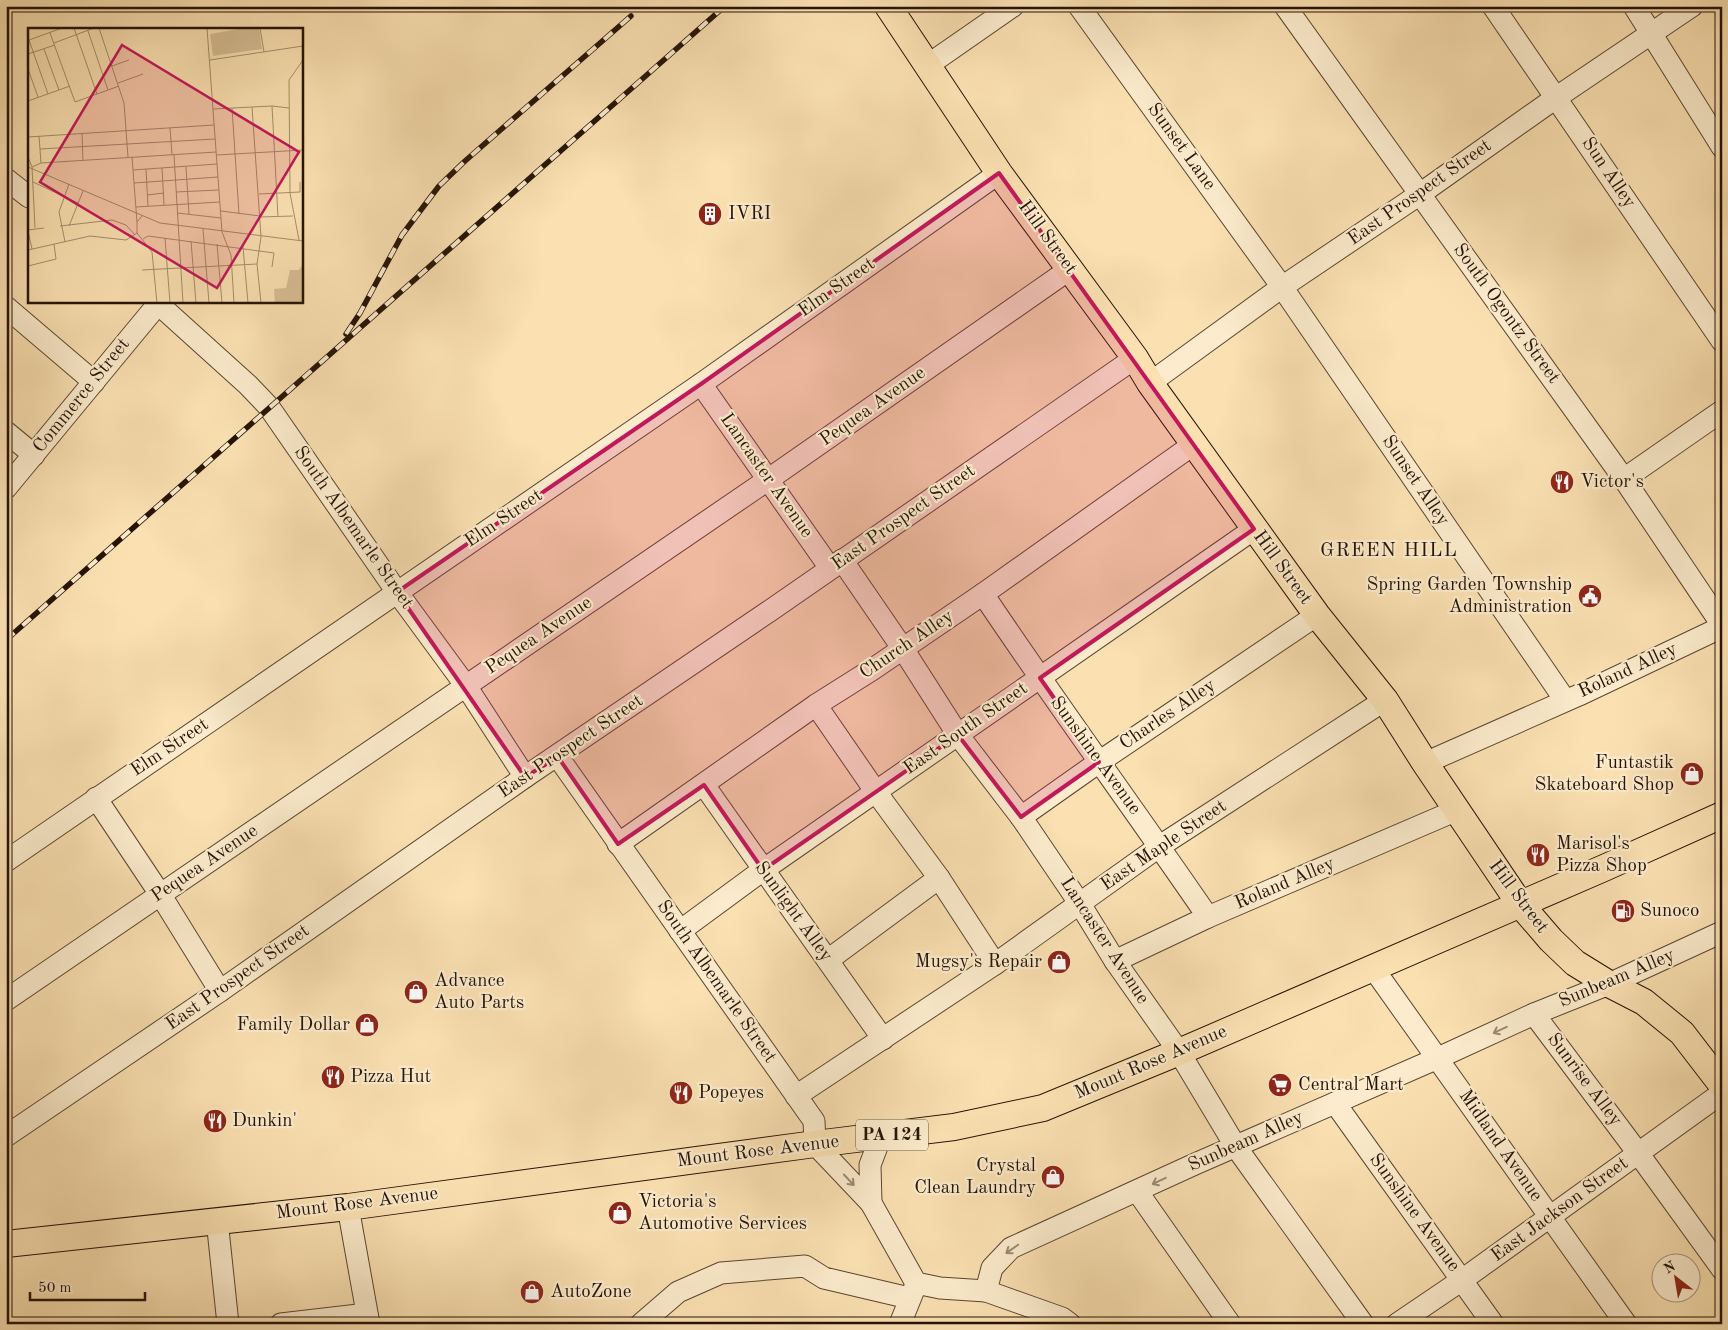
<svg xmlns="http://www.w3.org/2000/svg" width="1728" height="1330" font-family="'Old Standard TT',serif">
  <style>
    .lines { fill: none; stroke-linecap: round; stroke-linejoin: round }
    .minor-casing { stroke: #5a4631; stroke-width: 23 }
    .major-casing { stroke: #251306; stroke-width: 28 }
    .minor { stroke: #fceccd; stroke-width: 21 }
    .major { stroke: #fbe1b2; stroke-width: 26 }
    .rail-casing { stroke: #251306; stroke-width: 5.5 }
    .rail { stroke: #fceccd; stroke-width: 4; stroke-dasharray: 11; stroke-linecap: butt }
    .oneway { stroke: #9b8a73 }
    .marked { fill: #c2185b; fill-opacity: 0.2; stroke: #c2185b; stroke-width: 4; stroke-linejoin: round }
    .labels { text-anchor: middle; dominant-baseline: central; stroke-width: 4.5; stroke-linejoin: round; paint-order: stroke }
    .shield { fill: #fceccd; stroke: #665442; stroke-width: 1 }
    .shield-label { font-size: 18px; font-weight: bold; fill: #251306 }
    .street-label { font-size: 19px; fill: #251306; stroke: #fceccd }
    .poi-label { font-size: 19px; fill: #251306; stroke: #fceccd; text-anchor: start }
    .neighbourhood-label { font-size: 20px; letter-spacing: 1px; fill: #251306; stroke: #fceccd }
    .inset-road { fill: none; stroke: #a58f6d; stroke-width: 1 }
    .view { fill: #c2185b; fill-opacity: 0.15; stroke: #c2185b; stroke-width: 2.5 }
    .inset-edge { fill: none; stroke: #251306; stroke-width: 2.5 }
  </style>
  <rect width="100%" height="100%" fill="#fbe1b2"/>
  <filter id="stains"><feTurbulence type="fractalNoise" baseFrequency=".004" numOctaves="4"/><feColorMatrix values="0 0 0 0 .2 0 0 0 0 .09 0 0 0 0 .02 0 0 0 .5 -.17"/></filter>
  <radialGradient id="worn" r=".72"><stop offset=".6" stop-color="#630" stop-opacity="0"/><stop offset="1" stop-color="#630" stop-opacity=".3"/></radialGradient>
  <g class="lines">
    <g class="minor-casing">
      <g id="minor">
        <path d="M 1079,6 L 1282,287 L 1565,700"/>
        <path d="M 1285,6 L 1624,479 L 1722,625"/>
        <path d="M 1493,6 L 1722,341"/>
        <path d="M 1634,6 L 1722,147"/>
        <path d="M 928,65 L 1013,6"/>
        <path d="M 6,179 L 29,197"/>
        <path d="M 155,301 L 248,385 L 269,407 L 397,592 L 466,686 L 525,777"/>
        <path d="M 6,307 L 94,382"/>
        <path d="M 1150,383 L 1282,287 L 1420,194 L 1557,97 L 1692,6"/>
        <path d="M 701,384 L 830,568"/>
        <path d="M 6,432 L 34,455"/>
        <path d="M 1624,479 L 1722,411"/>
        <path d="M 6,488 L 158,304"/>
        <path d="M 842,560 L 903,649 L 958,735 L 1021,817 L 1080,904 L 1115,961 L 1179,1052 L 1236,1147 L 1363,1324"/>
        <path d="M 983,594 C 1056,703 1134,809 1208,917"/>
        <path d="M 816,705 L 876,792 L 939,878 L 995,964"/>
        <path d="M 558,757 L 814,1121 L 815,1144 L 871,1203 L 870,1165 L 881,1136"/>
        <path d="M 1425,763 L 1579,695 L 1722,627"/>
        <path d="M 704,785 L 883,1039"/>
        <path d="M 96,798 L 160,894 L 220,991"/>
        <path d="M 1021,817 L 1099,762 L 1317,615"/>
        <path d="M 618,844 L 816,705 L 873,669 L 983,594 L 1194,444"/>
        <path d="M 6,861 L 701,384 L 999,173"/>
        <path d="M 680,931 L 763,870 L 1254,529"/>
        <path d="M 828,960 L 939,878"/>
        <path d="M 1115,961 L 1208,917 L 1457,810"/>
        <path d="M 1373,968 L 1626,1324"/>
        <path d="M 6,1000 L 769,479 L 1070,269"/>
        <path d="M 1534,1014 L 1638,1153 L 1722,1269"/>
        <path d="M 796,1096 L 995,964 L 1160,846 L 1385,700"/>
        <path d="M 1335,1103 L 1493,1324"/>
        <path d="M 6,1136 L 220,991 L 525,777 L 771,610 L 1135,358"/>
        <path d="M 1137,1191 L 1230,1324"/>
        <path d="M 871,1203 L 916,1283 L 940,1288 L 986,1291 L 1062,1318 L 1070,1324"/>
        <path d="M 348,1207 L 369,1324"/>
        <path d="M 217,1220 L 228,1324"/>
        <path d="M 986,1291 L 992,1268 L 1011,1248 L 1195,1164 L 1438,1058 L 1534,1014 L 1609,984 L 1722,932"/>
        <path d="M 281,1324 L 367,1314"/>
        <path d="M 641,1324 L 678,1292 L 721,1273 L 805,1266 L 824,1278 L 909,1298"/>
        <path d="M 900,1324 L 915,1287"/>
        <path d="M 1397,1324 L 1462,1280 L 1722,1093"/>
      </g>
    </g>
    <g class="major-casing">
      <g id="major">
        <path d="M 888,6 L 999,173 L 1135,358 L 1150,383 L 1317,615 L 1385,700 L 1425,763 L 1520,904 L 1551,940 L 1575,963 L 1609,984 L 1644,1002 L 1682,1033 L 1722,1085"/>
        <path d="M 6,1244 L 348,1207 L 815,1144 L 954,1127 L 1043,1108 L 1179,1052 L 1604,868 L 1722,815"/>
      </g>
    </g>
    <use href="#minor" class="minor"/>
    <use href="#major" class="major"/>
    <g class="rail-casing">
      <g id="rail">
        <path d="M 346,334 L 360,313 L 402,235 L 439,186 L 465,161 L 631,16"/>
        <path d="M 6,640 L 725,6"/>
      </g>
    </g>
    <use href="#rail" class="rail"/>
  </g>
  <defs><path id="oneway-shaft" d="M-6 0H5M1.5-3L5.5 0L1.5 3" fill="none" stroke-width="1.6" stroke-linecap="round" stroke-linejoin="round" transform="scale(1.25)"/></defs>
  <g class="oneway">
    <use href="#oneway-shaft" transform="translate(1500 1030) rotate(155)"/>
    <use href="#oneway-shaft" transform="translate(849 1180) rotate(47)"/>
    <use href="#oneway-shaft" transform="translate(1159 1181) rotate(155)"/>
    <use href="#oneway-shaft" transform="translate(1012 1249) rotate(145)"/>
  </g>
  <path class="marked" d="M 999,173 L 1254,529 L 1040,678 L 1099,762 L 1021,817 L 958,735 L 763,870 L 704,785 L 618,844 L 558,757 L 525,777 L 397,592 L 701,384 Z"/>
  <defs>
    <g id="building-disc" transform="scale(1.25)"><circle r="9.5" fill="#8f2418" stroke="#fceccd"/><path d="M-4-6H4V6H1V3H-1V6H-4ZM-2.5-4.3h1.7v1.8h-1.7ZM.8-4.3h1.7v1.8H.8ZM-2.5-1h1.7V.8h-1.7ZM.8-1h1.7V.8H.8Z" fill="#fff"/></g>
    <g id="restaurant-disc" transform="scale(1.25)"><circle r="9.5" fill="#8f2418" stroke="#fceccd"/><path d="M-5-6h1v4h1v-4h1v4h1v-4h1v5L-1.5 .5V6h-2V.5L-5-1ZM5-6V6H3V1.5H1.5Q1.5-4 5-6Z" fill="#fff"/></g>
    <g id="civic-disc" transform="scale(1.25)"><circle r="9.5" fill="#8f2418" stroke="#fceccd"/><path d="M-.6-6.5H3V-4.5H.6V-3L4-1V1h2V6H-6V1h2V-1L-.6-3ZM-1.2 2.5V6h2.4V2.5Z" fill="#fff"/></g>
    <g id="shop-disc" transform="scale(1.25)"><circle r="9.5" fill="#8f2418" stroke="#fceccd"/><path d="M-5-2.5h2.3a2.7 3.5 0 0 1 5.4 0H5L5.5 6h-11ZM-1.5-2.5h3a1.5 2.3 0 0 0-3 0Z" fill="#fff"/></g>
    <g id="fuel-disc" transform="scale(1.25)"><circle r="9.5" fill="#8f2418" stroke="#fceccd"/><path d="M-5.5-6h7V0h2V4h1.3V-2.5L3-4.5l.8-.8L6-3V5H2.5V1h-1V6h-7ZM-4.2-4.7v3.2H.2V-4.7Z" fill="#fff"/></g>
    <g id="supermarket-disc" transform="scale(1.25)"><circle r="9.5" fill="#8f2418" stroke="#fceccd"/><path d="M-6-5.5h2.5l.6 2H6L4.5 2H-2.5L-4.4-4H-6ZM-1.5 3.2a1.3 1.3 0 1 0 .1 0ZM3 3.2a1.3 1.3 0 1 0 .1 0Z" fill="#fff"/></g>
  </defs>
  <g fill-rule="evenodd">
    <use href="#building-disc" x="710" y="214"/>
    <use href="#restaurant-disc" x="1562" y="482"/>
    <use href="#civic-disc" x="1590" y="596"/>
    <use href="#shop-disc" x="1692" y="774"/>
    <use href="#restaurant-disc" x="1538" y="855"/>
    <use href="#fuel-disc" x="1623" y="911"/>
    <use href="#shop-disc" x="1059" y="962"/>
    <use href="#shop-disc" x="416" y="992"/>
    <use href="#shop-disc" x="367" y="1025"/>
    <use href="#restaurant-disc" x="333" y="1077"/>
    <use href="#supermarket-disc" x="1280" y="1085"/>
    <use href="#restaurant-disc" x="681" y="1093"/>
    <use href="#restaurant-disc" x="215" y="1121"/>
    <use href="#shop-disc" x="1053" y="1177"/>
    <use href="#shop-disc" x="620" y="1213"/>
    <use href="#shop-disc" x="532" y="1292"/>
  </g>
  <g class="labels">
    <rect class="shield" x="856" y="1119.5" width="72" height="31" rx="4"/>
    <g class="shield-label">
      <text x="892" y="1135">PA 124</text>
    </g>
    <g class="street-label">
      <text transform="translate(1181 147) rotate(54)">Sunset Lane</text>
      <text transform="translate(1608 173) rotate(56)">Sun Alley</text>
      <text transform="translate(1420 193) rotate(-35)">East Prospect Street</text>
      <text transform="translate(1047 238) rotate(54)">Hill Street</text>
      <text transform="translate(837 288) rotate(-35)">Elm Street</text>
      <text transform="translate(1506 314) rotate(54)">South Ogontz Street</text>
      <text transform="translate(82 396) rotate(-51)">Commerce Street</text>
      <text transform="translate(873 407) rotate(-35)">Pequea Avenue</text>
      <text transform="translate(766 476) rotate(55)">Lancaster Avenue</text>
      <text transform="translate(1415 481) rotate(56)">Sunset Alley</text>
      <text transform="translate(904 518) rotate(-35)">East Prospect Street</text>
      <text transform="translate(504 519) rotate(-34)">Elm Street</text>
      <text transform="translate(353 528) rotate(55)">South Albemarle Street</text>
      <text transform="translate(1282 568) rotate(54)">Hill Street</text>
      <text transform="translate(539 636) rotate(-34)">Pequea Avenue</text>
      <text transform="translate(907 645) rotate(-34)">Church Alley</text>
      <text transform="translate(1628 671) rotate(-25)">Roland Alley</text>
      <text transform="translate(1168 715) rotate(-34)">Charles Alley</text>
      <text transform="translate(966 729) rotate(-35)">East South Street</text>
      <text transform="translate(571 747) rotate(-34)">East Prospect Street</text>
      <text transform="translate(170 748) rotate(-34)">Elm Street</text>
      <text transform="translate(1095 756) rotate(54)">Sunshine Avenue</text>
      <text transform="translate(1164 846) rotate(-34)">East Maple Street</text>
      <text transform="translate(205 864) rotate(-34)">Pequea Avenue</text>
      <text transform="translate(1285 884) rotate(-23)">Roland Alley</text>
      <text transform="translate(1518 897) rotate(53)">Hill Street</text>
      <text transform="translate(793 912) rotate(54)">Sunlight Alley</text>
      <text transform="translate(1104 941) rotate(57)">Lancaster Avenue</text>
      <text transform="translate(238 978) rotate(-35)">East Prospect Street</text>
      <text transform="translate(1617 979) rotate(-23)">Sunbeam Alley</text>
      <text transform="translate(716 982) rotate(55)">South Albemarle Street</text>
      <text transform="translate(1151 1063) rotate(-23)">Mount Rose Avenue</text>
      <text transform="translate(1584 1080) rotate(53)">Sunrise Alley</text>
      <text transform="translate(1246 1142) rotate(-24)">Sunbeam Alley</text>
      <text transform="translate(1500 1146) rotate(55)">Midland Avenue</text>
      <text transform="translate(758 1152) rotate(-7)">Mount Rose Avenue</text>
      <text transform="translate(357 1204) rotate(-7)">Mount Rose Avenue</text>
      <text transform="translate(1560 1210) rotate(-36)">East Jackson Street</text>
      <text transform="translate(1414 1213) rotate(54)">Sunshine Avenue</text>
    </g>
    <g class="poi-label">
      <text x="728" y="214">IVRI</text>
      <text x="1580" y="482">Victor's</text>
      <text x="1572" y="585" text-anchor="end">Spring Garden Township<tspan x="1572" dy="22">Administration</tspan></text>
      <text x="1674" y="763" text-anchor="end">Funtastik<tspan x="1674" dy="22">Skateboard Shop</tspan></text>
      <text x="1556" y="844">Marisol's<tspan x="1556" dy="22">Pizza Shop</tspan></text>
      <text x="1640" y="911">Sunoco</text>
      <text x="1042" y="962" text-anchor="end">Mugsy's Repair</text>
      <text x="434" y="981">Advance<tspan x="434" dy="22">Auto Parts</tspan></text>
      <text x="350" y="1025" text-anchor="end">Family Dollar</text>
      <text x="350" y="1077">Pizza Hut</text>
      <text x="1298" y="1085">Central Mart</text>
      <text x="698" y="1093">Popeyes</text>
      <text x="232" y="1121">Dunkin'</text>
      <text x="1036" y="1166" text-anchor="end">Crystal<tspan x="1036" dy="22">Clean Laundry</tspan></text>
      <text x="638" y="1202">Victoria's<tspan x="638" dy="22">Automotive Services</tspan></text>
      <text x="550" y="1292">AutoZone</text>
    </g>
    <g class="neighbourhood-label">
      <text x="1389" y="551">GREEN HILL</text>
    </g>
  </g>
  <g transform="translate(28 28)">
    <rect width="275" height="275" fill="#fbe1b2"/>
    <path d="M 216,0 L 231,0 L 234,21 L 185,28 L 182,6 ZM 275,236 L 275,275 L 247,275 L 246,261 L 258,260 L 262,242 L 271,242 Z" fill="#d7be95"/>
    <path class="inset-road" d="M 46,0 L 69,66M 71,0 L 96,75 L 100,129M 179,0 L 194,204 L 203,227 L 206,275M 232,0 L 236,24M 60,3 L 80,62M 22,5 L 47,74 L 91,58M 1,12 L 20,66M 1,12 L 34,0M 26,15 L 66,0M 16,21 L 31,62M 0,26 L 27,17M 182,32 L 275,18M 84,38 L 101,32M 0,41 L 10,69M 90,55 L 115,46M 0,73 L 42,58M 244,78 L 250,189M 224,79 L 233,209 L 229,236 L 233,275M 204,80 L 211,186M 185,81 L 244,78 L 261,80M 142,100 L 144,127M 54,105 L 55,132M 11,108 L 13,135M 0,109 L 186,97M 12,121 L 187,111M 146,127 L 155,275M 189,127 L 275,122M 0,129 L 4,139 L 7,200M 104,129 L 109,194 L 114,188M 0,139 L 132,195 L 275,213M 4,139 L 13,135 L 188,124M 158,139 L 161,186M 134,140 L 136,177M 118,141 L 120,178M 105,142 L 189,136M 5,154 L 50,175M 106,155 L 190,149M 148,164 L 191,162M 231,166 L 272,164 L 272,154M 119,167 L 136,165M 108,179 L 192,174M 193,183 L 232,188M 149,185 L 193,190M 232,189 L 265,188M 109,194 L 109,205 L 124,224 L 129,275M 32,198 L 84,192 L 98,197 L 107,207M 41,198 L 55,163M 175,201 L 181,275M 0,202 L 16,200M 0,203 L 4,221M 137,210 L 142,275M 115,211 L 120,208 L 246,225 L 244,239M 271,212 L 262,165 L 261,52 L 275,32M 163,213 L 168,275M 37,214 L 31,184 L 41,156M 189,216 L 194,275M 215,219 L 220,275M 0,222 L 62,208 L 98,212 L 109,205M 0,238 L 28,231 L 26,216M 114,242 L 229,236"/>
    <path class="view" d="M 94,17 L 271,124 L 189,260 L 12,154 Z"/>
    <rect width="275" height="275" class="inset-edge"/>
  </g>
  <rect width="1728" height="1330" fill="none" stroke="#fbe1b2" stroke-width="25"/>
  <rect x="8" y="8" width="1713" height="1315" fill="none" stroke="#251306" stroke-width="2.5"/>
  <rect x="12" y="12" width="1703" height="1305" fill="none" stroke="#251306"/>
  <g transform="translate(1676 1278) rotate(329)"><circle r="24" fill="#fceccd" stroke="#a6957d"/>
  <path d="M0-4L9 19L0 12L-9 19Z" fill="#8f2418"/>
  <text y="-8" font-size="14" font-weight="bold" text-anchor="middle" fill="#251306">N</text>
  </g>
  <path d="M30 1292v8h115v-8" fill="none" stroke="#251306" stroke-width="2.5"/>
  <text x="38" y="1292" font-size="15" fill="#251306" stroke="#fceccd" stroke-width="4" paint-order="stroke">50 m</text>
  <rect width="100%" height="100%" filter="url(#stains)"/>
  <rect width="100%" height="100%" fill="url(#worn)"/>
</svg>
